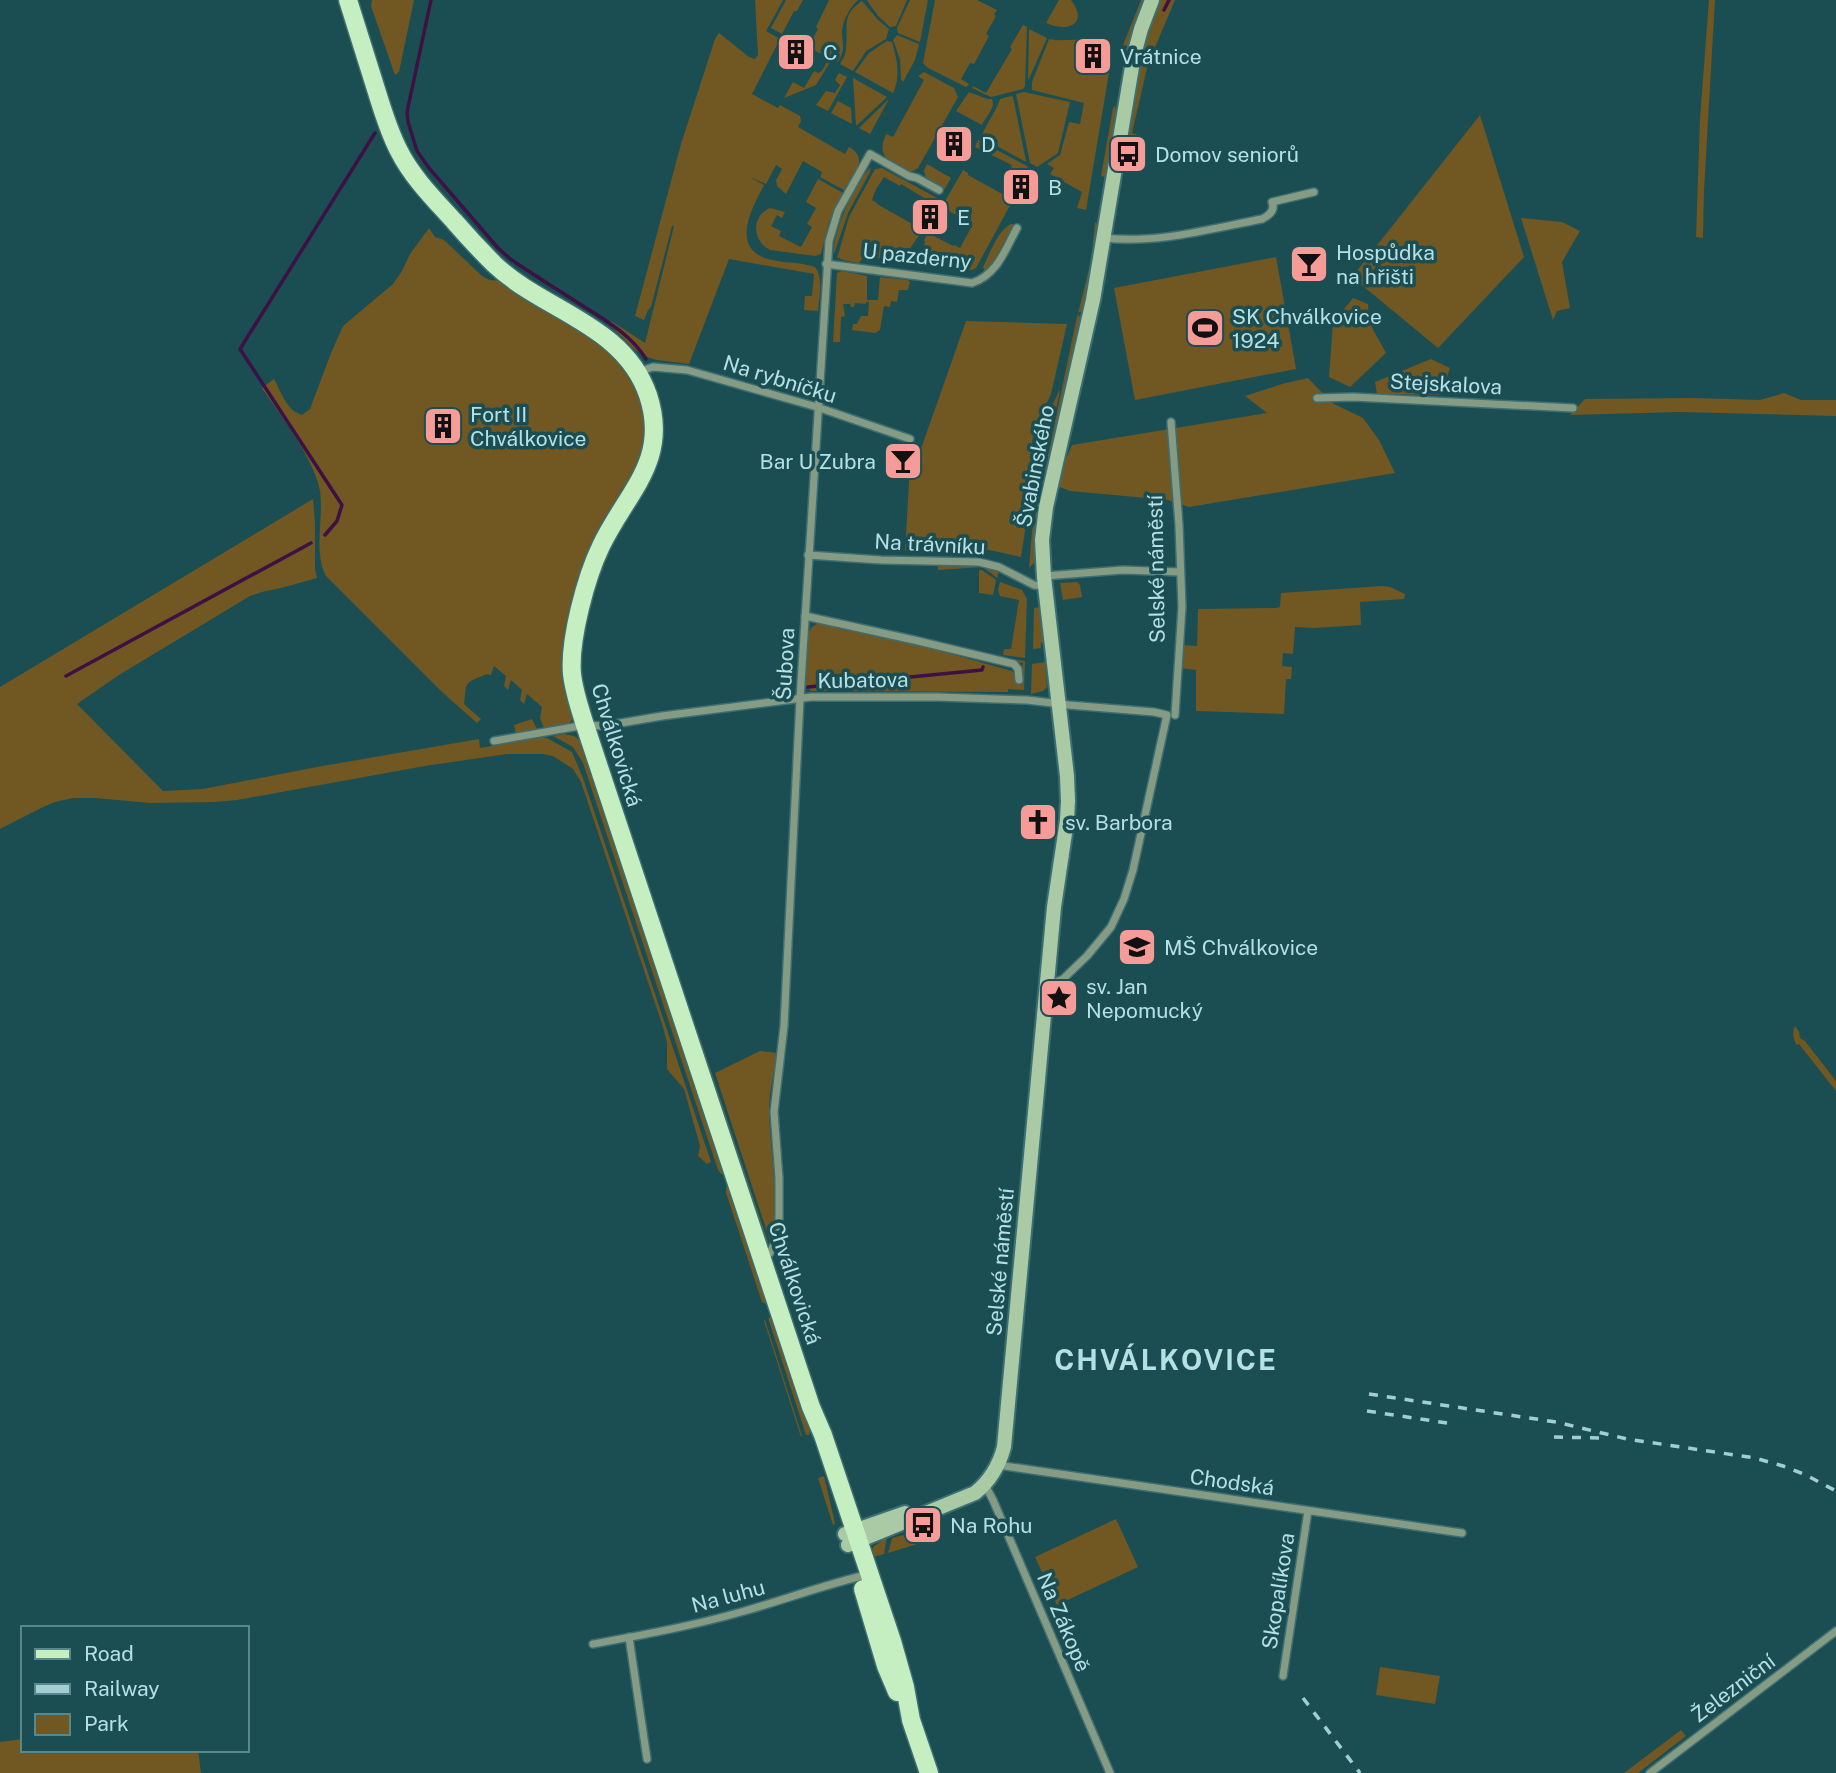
<svg xmlns="http://www.w3.org/2000/svg" width="1836" height="1773" font-family="'Public Sans',sans-serif">
  <style>
    .green { fill: #715722 }
    .lines { fill: none; stroke-linecap: round; stroke-linejoin: round }
    .stream { stroke: #3e1145; stroke-width: 3.5 }
    .street-casing { stroke: #3d6e72; stroke-width: 10 }
    .secondary-casing { stroke: #3d6e72; stroke-width: 18 }
    .primary-casing { stroke: #3d6e72; stroke-width: 21 }
    .street { stroke: #869b84; stroke-width: 7 }
    .secondary { stroke: #aacaa6; stroke-width: 14 }
    .primary { stroke: #c5efc1; stroke-width: 18 }
    .rail { stroke: #a2ced2; stroke-width: 3.5; stroke-dasharray: 9 9; stroke-linecap: butt }
    .labels { text-anchor: middle; dominant-baseline: central; stroke-width: 7; stroke-linejoin: round; paint-order: stroke }
    .poi-label { font-size: 21px; fill: #b5e0e4; stroke: #1b4e52; text-anchor: start }
    .street-label { font-size: 21px; fill: #b5e0e4; stroke: #1b4e52 }
    .district-label { font-size: 28px; font-weight: bold; letter-spacing: 2px; fill: #b5e0e4; stroke: #1b4e52 }
  </style>
  <rect width="100%" height="100%" fill="#1b4e52"/>
  <g class="green">
    <path d="M 372,0 L 414,0 L 399,72 L 395,75 L 371,6 Z"/>
    <path d="M 755,0 L 783,0 L 766,31 L 780,39 L 752,94 L 778,108 L 780,105 L 800,116 L 801,121 L 798,127 L 845,154 L 849,147 C 870,159 853,174 844,190 L 820,177 L 822,172 L 803,161 L 786,194 L 777,186 L 776,180 L 782,169 L 776,165 L 766,184 L 750,177 L 764,185 C 754,205 730,245 765,258 C 781,264 799,261 815,267 C 824,279 819,297 818,311 L 804,310 L 805,296 L 812,296 L 814,274 L 729,259 L 689,364 L 657,360 L 644,356 L 634,349 L 609,324 L 611,321 L 645,343 L 674,226 L 672,226 L 651,307 L 648,310 L 644,320 L 635,316 L 681,144 L 715,39 L 719,33 L 749,57 L 755,59 L 758,55 Z"/>
    <path d="M 786,0 L 803,0 L 797,11 L 794,11 L 782,34 L 771,28 Z"/>
    <path d="M 829,0 L 858,0 C 849,8 841,23 842,35 C 843,46 845,50 838,62 L 832,59 L 816,85 L 784,98 L 793,82 L 804,88 L 814,71 L 818,73 L 822,71 L 829,58 L 808,47 L 818,29 L 816,27 Z"/>
    <path d="M 867,0 L 907,0 L 896,26 L 890,27 L 877,15 L 877,14 L 870,5 Z"/>
    <path d="M 910,0 L 928,0 L 920,42 L 898,33 L 897,28 Z"/>
    <path d="M 935,0 L 977,0 L 997,10 L 994,15 L 996,16 L 986,34 L 989,36 L 974,64 L 970,63 L 961,79 L 969,84 L 966,87 L 928,68 L 923,63 Z"/>
    <path d="M 1059,0 L 1071,0 C 1089,24 1068,33 1046,23 Z"/>
    <path d="M 1141,0 L 1147,0 L 1131,44 L 1127,46 L 1123,45 Z"/>
    <path d="M 1158,0 L 1175,0 L 1148,64 L 1132,133 L 1141,136 L 1141,138 L 1127,135 L 1140,53 Z"/>
    <path d="M 1709,0 L 1715,0 L 1704,190 L 1703,238 L 1696,237 L 1700,118 Z"/>
    <path d="M 862,1 L 878,20 L 889,29 L 886,39 L 866,51 L 853,71 L 840,64 C 843,59 846,54 846,48 C 849,26 840,16 862,1 Z"/>
    <path d="M 1023,25 L 1027,27 L 1025,86 L 1023,89 L 991,97 L 972,88 L 973,86 L 986,93 L 1012,49 L 1010,47 Z"/>
    <path d="M 1029,29 L 1047,38 L 1029,79 L 1028,79 Z"/>
    <path d="M 897,35 L 919,44 L 915,60 L 903,82 L 901,79 L 900,59 L 893,40 Z"/>
    <path d="M 1049,39 C 1062,42 1074,38 1087,41 L 1082,50 L 1087,52 L 1083,59 L 1095,66 L 1103,50 L 1112,55 L 1086,210 L 1077,208 L 1082,192 L 1050,174 L 1054,168 L 1047,164 L 1060,155 L 1069,122 L 1080,124 L 1084,103 L 1032,90 L 1032,82 Z"/>
    <path d="M 887,41 L 892,42 C 897,60 901,75 893,93 L 855,72 L 869,53 Z"/>
    <path d="M 924,72 L 954,88 L 958,97 L 918,168 L 911,172 C 892,163 875,159 886,134 L 893,137 L 924,80 L 918,76 Z"/>
    <path d="M 839,73 L 847,77 L 828,111 L 816,105 L 826,91 L 835,93 L 840,85 L 835,80 Z"/>
    <path d="M 853,78 L 887,97 L 856,126 Z"/>
    <path d="M 969,92 L 987,99 L 992,99 C 996,108 986,116 982,125 L 956,111 Z"/>
    <path d="M 1024,92 L 1070,102 L 1058,153 L 1037,167 L 1030,163 L 1016,94 Z"/>
    <path d="M 1011,96 L 1013,97 L 1026,161 L 1024,161 L 981,137 C 986,124 996,112 1000,99 Z"/>
    <path d="M 889,99 L 870,134 L 859,128 Z"/>
    <path d="M 838,101 L 851,108 L 852,124 L 831,113 Z"/>
    <path d="M 1115,105 L 1117,119 L 1109,178 L 1101,176 L 1113,108 Z"/>
    <path d="M 1480,115 L 1524,257 L 1438,348 L 1352,277 Z"/>
    <path d="M 978,140 L 1027,166 L 1030,173 L 1028,176 L 1011,167 L 1012,165 L 975,147 Z"/>
    <path d="M 927,164 L 951,178 L 944,190 L 926,179 L 924,170 Z"/>
    <path d="M 871,167 L 870,172 L 848,213 L 834,254 C 832,233 856,180 871,167 Z"/>
    <path d="M 882,168 L 939,199 L 936,205 L 901,184 L 900,186 L 884,177 L 876,189 L 872,200 L 877,203 L 877,204 L 923,230 L 901,261 L 864,256 L 859,263 L 843,260 L 837,257 L 838,255 L 849,217 L 875,169 Z"/>
    <path d="M 963,170 L 968,173 L 968,175 L 1013,200 L 976,268 L 972,270 L 925,263 L 920,259 L 925,242 L 924,240 L 928,233 L 953,246 L 954,245 L 960,248 L 972,226 L 967,223 L 967,221 L 947,210 L 946,211 L 941,208 Z"/>
    <path d="M 818,179 L 843,193 L 829,222 L 821,254 L 815,256 L 770,250 C 752,241 751,216 770,208 L 785,212 L 782,218 L 777,215 L 771,226 L 781,231 L 779,236 L 801,247 L 812,227 L 807,224 L 816,208 L 806,202 Z"/>
    <path d="M 1521,218 L 1562,222 L 1580,231 L 1562,262 L 1570,308 L 1557,311 L 1553,320 Z"/>
    <path d="M 1095,222 L 1100,227 L 1085,311 L 1079,312 L 1078,315 L 1083,319 L 1042,492 L 1037,522 L 1035,562 L 1029,568 L 1032,531 L 1076,321 L 1091,261 Z"/>
    <path d="M 1011,224 L 1014,224 L 989,270 L 985,271 L 983,267 C 990,254 997,231 1011,224 Z"/>
    <path d="M 429,228 L 435,237 L 444,240 L 481,275 L 489,280 L 503,281 L 607,348 L 628,372 L 637,388 L 643,405 L 646,432 L 643,456 L 592,551 L 574,717 L 569,724 L 544,728 L 540,718 L 542,707 L 527,694 L 524,704 L 520,700 L 522,690 L 511,680 L 508,690 L 504,686 L 506,676 L 494,666 L 491,675 C 484,674 487,674 480,677 C 462,683 467,687 464,704 L 481,719 L 477,723 L 442,692 L 326,576 C 313,552 324,518 320,491 C 314,458 281,416 262,388 L 274,379 C 281,392 287,411 302,415 L 310,409 L 331,353 L 343,326 L 393,284 L 402,271 L 410,254 Z"/>
    <path d="M 1276,257 L 1296,369 L 1135,400 L 1114,288 Z"/>
    <path d="M 842,271 L 867,276 L 867,300 L 878,300 L 880,277 L 908,280 L 910,282 L 908,290 L 899,290 L 897,302 L 891,301 L 890,307 L 884,306 L 880,330 L 875,333 L 852,330 L 853,324 L 857,324 L 861,316 L 868,316 L 869,302 L 866,302 L 866,304 L 855,303 L 854,307 L 851,307 L 850,304 L 843,304 L 845,316 L 841,317 L 840,342 L 833,342 L 837,273 Z"/>
    <path d="M 1353,298 L 1368,304 L 1369,322 L 1386,353 L 1350,387 L 1329,377 L 1333,323 Z"/>
    <path d="M 966,321 L 1067,324 L 1051,394 L 1034,432 L 1031,449 L 1034,473 L 1021,557 L 989,550 L 949,554 L 917,553 L 905,551 L 910,466 L 917,460 Z"/>
    <path d="M 1431,359 L 1450,368 L 1441,395 L 1377,394 L 1375,382 Z"/>
    <path d="M 1308,378 L 1332,403 L 1363,418 L 1379,440 L 1395,473 L 1189,507 L 1168,500 L 1070,491 L 1057,486 L 1063,466 L 1072,445 L 1267,413 L 1245,396 L 1282,384 Z"/>
    <path d="M 1059,391 L 1060,391 L 1040,481 L 1039,444 L 1045,439 L 1046,435 L 1043,432 L 1039,433 Z"/>
    <path d="M 1784,393 L 1801,400 L 1836,400 L 1836,416 L 1679,412 L 1570,415 L 1585,399 L 1694,398 L 1760,400 Z"/>
    <path d="M 313,499 L 315,523 L 315,569 L 317,578 L 285,587 L 262,592 L 250,596 L 119,675 L 77,704 L 163,791 L 203,789 L 317,767 L 479,739 L 480,748 L 542,737 L 547,738 L 572,752 L 583,778 L 711,1162 L 707,1164 L 698,1156 L 700,1146 L 684,1089 L 667,1069 L 667,1043 L 663,1027 L 581,782 L 573,769 L 553,756 L 542,754 L 507,754 L 425,766 L 237,800 L 215,802 L 150,803 L 95,798 L 73,798 L 55,802 L 41,808 L 0,829 L 0,687 Z"/>
    <path d="M 938,564 L 984,565 L 999,571 L 997,578 L 983,567 L 938,570 Z"/>
    <path d="M 979,570 L 982,570 L 996,580 L 993,595 L 979,593 Z"/>
    <path d="M 1000,582 L 1022,590 L 1027,599 L 1025,658 L 1003,655 L 1004,649 L 1011,649 L 1019,600 L 1000,596 L 998,590 Z"/>
    <path d="M 1077,582 L 1080,585 L 1082,597 L 1063,600 L 1060,583 Z"/>
    <path d="M 1382,586 L 1390,587 L 1405,594 L 1404,599 L 1360,602 L 1361,625 L 1314,628 L 1295,627 L 1293,654 L 1283,653 L 1282,666 L 1292,667 L 1291,679 L 1286,679 L 1284,714 L 1196,711 L 1196,670 L 1180,668 L 1181,645 L 1197,646 L 1198,609 L 1276,608 L 1280,607 L 1281,593 Z"/>
    <path d="M 1039,607 L 1043,642 L 1041,643 L 1041,648 L 1033,649 L 1034,608 Z"/>
    <path d="M 819,622 L 824,622 L 941,651 L 1012,671 L 1016,676 L 1016,681 L 1021,681 L 1023,663 L 999,658 L 999,657 L 1025,661 L 1024,690 L 1008,689 L 1008,692 L 811,691 L 804,684 L 808,633 L 811,628 Z"/>
    <path d="M 1045,662 L 1047,687 L 1043,691 L 1031,694 L 1032,664 Z"/>
    <path d="M 532,719 L 537,729 L 536,731 L 516,734 L 514,725 Z"/>
    <path d="M 564,734 L 574,736 L 582,742 L 726,1174 L 721,1174 L 718,1170 L 583,763 L 573,747 L 553,736 Z"/>
    <path d="M 1795,1026 L 1799,1032 L 1800,1038 L 1805,1041 L 1836,1081 L 1836,1091 L 1799,1044 L 1797,1045 C 1793,1039 1792,1033 1795,1026 Z"/>
    <path d="M 701,1041 L 768,1242 L 765,1241 L 698,1043 Z"/>
    <path d="M 760,1051 L 778,1053 C 774,1072 769,1092 769,1112 C 769,1137 783,1226 770,1241 L 715,1073 Z"/>
    <path d="M 728,1184 L 768,1305 L 762,1302 L 726,1193 L 726,1188 Z"/>
    <path d="M 771,1317 L 775,1320 L 811,1428 L 809,1435 L 806,1435 L 768,1318 Z"/>
    <path d="M 765,1320 L 802,1436 L 801,1437 L 764,1321 Z"/>
    <path d="M 824,1476 L 835,1523 L 833,1525 L 818,1478 Z"/>
    <path d="M 1116,1519 L 1138,1567 L 1057,1605 L 1035,1557 Z"/>
    <path d="M 923,1529 L 927,1541 L 888,1553 L 892,1538 L 915,1532 L 917,1535 L 922,1533 Z"/>
    <path d="M 887,1537 L 884,1554 L 870,1558 L 873,1547 Z"/>
    <path d="M 1380,1667 L 1440,1676 L 1435,1704 L 1376,1695 Z"/>
    <path d="M 1681,1730 L 1686,1736 L 1638,1773 L 1624,1773 Z"/>
    <path d="M 23,1739 L 23,1750 L 198,1750 L 201,1773 L 0,1773 L 0,1742 Z"/>
  </g>
  <g class="lines">
    <g class="stream">
      <path d="M 431,0 L 407,112 L 408,122 L 417,151 L 429,168 L 498,248 L 509,258 C 533,275 559,290 583,306 C 607,321 631,335 646,359"/>
      <path d="M 1164,10 L 1169,0"/>
      <path d="M 325,535 L 337,521 L 342,505 L 240,349 L 375,133"/>
      <path d="M 66,676 L 311,543"/>
      <path d="M 808,687 L 982,670 L 983,667"/>
    </g>
    <g class="street-casing">
      <g id="street">
        <path d="M 1104,238 C 1157,244 1210,229 1262,219 C 1268,216 1276,211 1272,202 L 1314,192"/>
        <path d="M 826,264 L 972,283 C 997,275 1005,250 1017,228"/>
        <path d="M 638,372 L 653,367 L 687,370 L 817,407 L 910,439"/>
        <path d="M 1317,398 L 1353,397 L 1573,408"/>
        <path d="M 1171,422 L 1179,525 L 1182,607 L 1175,715"/>
        <path d="M 808,555 L 881,560 L 979,562 L 999,567 L 1034,585 L 1045,586"/>
        <path d="M 1044,576 L 1123,570 L 1180,572"/>
        <path d="M 805,616 L 914,640 L 1014,664 L 1018,669 L 1019,680"/>
        <path d="M 494,741 L 585,725 L 603,726 L 662,716 L 811,697 L 938,697 L 1027,700 L 1069,705 L 1154,712 L 1167,715 L 1133,870 L 1124,899 L 1111,927 L 1087,956 L 1063,979 L 1047,986"/>
        <path d="M 763,1258 L 770,1253 L 775,1242 L 779,1224 L 779,1178 L 774,1112 L 784,1026 L 800,699 L 829,241 L 838,211 L 870,154 L 909,176 L 917,178 L 939,190"/>
        <path d="M 998,1465 L 1462,1533"/>
        <path d="M 985,1485 L 993,1500 L 1110,1773"/>
        <path d="M 629,1637 L 647,1759"/>
        <path d="M 593,1644 C 642,1635 692,1626 741,1612 C 784,1600 826,1584 870,1574"/>
        <path d="M 1283,1676 L 1308,1511"/>
        <path d="M 1650,1773 L 1836,1631"/>
      </g>
    </g>
    <g class="secondary-casing">
      <g id="secondary">
        <path d="M 845,1534 L 905,1513"/>
        <path d="M 848,1545 L 975,1493 C 990,1481 999,1466 1004,1447 L 1054,907 L 1067,820 L 1068,801 L 1067,776 L 1044,577 L 1042,540 L 1046,507 L 1093,300 L 1134,55 L 1141,29 L 1152,0"/>
      </g>
    </g>
    <g class="primary-casing">
      <g id="primary">
        <path d="M 348,0 C 357,29 366,57 375,86 C 382,108 388,130 399,151 C 412,177 434,199 454,221 C 467,236 480,250 494,264 C 543,311 624,324 648,395 C 670,461 626,493 601,546 C 586,577 569,640 572,674 C 574,692 580,709 585,725 L 811,1407 L 823,1435 L 892,1641 L 905,1687 L 911,1720 L 929,1773"/>
        <path d="M 863,1589 L 886,1666 L 897,1692"/>
      </g>
    </g>
    <use href="#street" class="street"/>
    <use href="#secondary" class="secondary"/>
    <use href="#primary" class="primary"/>
    <g class="rail">
      <path d="M 1369,1394 L 1556,1422 L 1627,1439 L 1755,1458 L 1783,1466 L 1806,1475 L 1836,1491"/>
      <path d="M 1367,1411 L 1447,1423"/>
      <path d="M 1554,1437 L 1599,1438"/>
      <path d="M 1303,1698 L 1360,1773"/>
    </g>
  </g>
  <defs>
    <g id="building-square" transform="scale(2.0125)"><rect x="-9" y="-9" width="18" height="18" rx="4" fill="#f59b98" stroke="#1b4e52"/><path d="M-4-6H4V6H1V3H-1V6H-4ZM-2.5-4.3h1.7v1.8h-1.7ZM.8-4.3h1.7v1.8H.8ZM-2.5-1h1.7V.8h-1.7ZM.8-1h1.7V.8H.8Z" fill="#111"/></g>
    <g id="bus-square" transform="scale(2.0125)"><rect x="-9" y="-9" width="18" height="18" rx="4" fill="#f59b98" stroke="#1b4e52"/><path d="M-5-6H5V4H4V6H2V4H-2V6H-4V4H-5ZM-3.5-4V0h7V-4ZM-3.5 1.2v1.5H-2V1.2ZM2 1.2v1.5H3.5V1.2Z" fill="#111"/></g>
    <g id="bar-square" transform="scale(2.0125)"><rect x="-9" y="-9" width="18" height="18" rx="4" fill="#f59b98" stroke="#1b4e52"/><path d="M-6-5H6L.8 .8V4.5H3.5V6h-7V4.5H-.8V.8Z" fill="#111"/></g>
    <g id="stadium-square" transform="scale(2.0125)"><rect x="-9" y="-9" width="18" height="18" rx="4" fill="#f59b98" stroke="#1b4e52"/><path d="M0-5a6.5 5 0 1 0 0 10a6.5 5 0 1 0 0-10ZM-3.5-1.8h7v3.6h-7Z" fill="#111"/></g>
    <g id="church-square" transform="scale(2.0125)"><rect x="-9" y="-9" width="18" height="18" rx="4" fill="#f59b98" stroke="#1b4e52"/><path d="M-1.2-6h2.4v3.5h3.3v2.4h-3.3V6h-2.4V-.1h-3.3v-2.4h3.3Z" fill="#111"/></g>
    <g id="school-square" transform="scale(2.0125)"><rect x="-9" y="-9" width="18" height="18" rx="4" fill="#f59b98" stroke="#1b4e52"/><path d="M0-5L7-2L0 1L-7-2ZM-4 1L0 2.5L4 1V4Q0 6-4 4Z" fill="#111"/></g>
    <g id="sight-square" transform="scale(2.0125)"><rect x="-9" y="-9" width="18" height="18" rx="4" fill="#f59b98" stroke="#1b4e52"/><path d="M0-6L1.8-2.2L6-1.7L2.9 1.2L3.7 5.4L0 3.3L-3.7 5.4L-2.9 1.2L-6-1.7L-1.8-2.2Z" fill="#111"/></g>
  </defs>
  <g fill-rule="evenodd">
    <use href="#building-square" x="796" y="52"/>
    <use href="#building-square" x="1093" y="56"/>
    <use href="#building-square" x="954" y="144"/>
    <use href="#bus-square" x="1128" y="154"/>
    <use href="#building-square" x="1021" y="187"/>
    <use href="#building-square" x="930" y="217"/>
    <use href="#bar-square" x="1309" y="264"/>
    <use href="#stadium-square" x="1205" y="328"/>
    <use href="#building-square" x="443" y="426"/>
    <use href="#bar-square" x="903" y="461"/>
    <use href="#church-square" x="1038" y="822"/>
    <use href="#school-square" x="1137" y="947"/>
    <use href="#sight-square" x="1059" y="998"/>
    <use href="#bus-square" x="923" y="1525"/>
  </g>
  <g class="labels">
    <g class="poi-label">
      <text x="823" y="52">C</text>
      <text x="1120" y="56">Vrátnice</text>
      <text x="981" y="144">D</text>
      <text x="1155" y="154">Domov seniorů</text>
      <text x="1048" y="187">B</text>
      <text x="957" y="217">E</text>
      <text x="1336" y="252">Hospůdka<tspan x="1336" dy="24">na hřišti</tspan></text>
      <text x="1232" y="316">SK Chválkovice<tspan x="1232" dy="24">1924</tspan></text>
      <text x="470" y="414">Fort II<tspan x="470" dy="24">Chválkovice</tspan></text>
      <text x="876" y="461" text-anchor="end">Bar U Zubra</text>
      <text x="1065" y="822">sv. Barbora</text>
      <text x="1164" y="947">MŠ Chválkovice</text>
      <text x="1086" y="986">sv. Jan<tspan x="1086" dy="24">Nepomucký</tspan></text>
      <text x="950" y="1525">Na Rohu</text>
    </g>
    <g class="street-label">
      <text transform="translate(917 256) rotate(6)">U pazderny</text>
      <text transform="translate(780 379) rotate(17)">Na rybníčku</text>
      <text transform="translate(1446 384) rotate(3)">Stejskalova</text>
      <text transform="translate(1035 466) rotate(-79)">Švabinského</text>
      <text transform="translate(930 544) rotate(3)">Na trávníku</text>
      <text transform="translate(1156 569) rotate(-91)">Selské náměstí</text>
      <text transform="translate(785 664) rotate(-87)">Šubova</text>
      <text transform="translate(863 680) rotate(-1)">Kubatova</text>
      <text transform="translate(617 745) rotate(73)">Chválkovická</text>
      <text transform="translate(1000 1262) rotate(-85)">Selské náměstí</text>
      <text transform="translate(795 1283) rotate(72)">Chválkovická</text>
      <text transform="translate(1232 1482) rotate(8)">Chodská</text>
      <text transform="translate(1278 1591) rotate(-81)">Skopalíkova</text>
      <text transform="translate(728 1596) rotate(-15)">Na luhu</text>
      <text transform="translate(1064 1622) rotate(67)">Na Zákopě</text>
      <text transform="translate(1733 1688) rotate(-37)">Železniční</text>
    </g>
    <g class="district-label">
      <text x="1166" y="1359">CHVÁLKOVICE</text>
    </g>
  </g>
  <rect x="21" y="1626" width="228" height="126" fill="#1b4e52" stroke="#59888c" stroke-width="2"/>
  <rect x="35" y="1649" width="35" height="10" fill="#c5efc1" stroke="#59888c" stroke-width="2"/>
  <text x="84" y="1661" font-size="21" fill="#b5e0e4">Road</text>
  <rect x="35" y="1684" width="35" height="10" fill="#a2ced2" stroke="#59888c" stroke-width="2"/>
  <text x="84" y="1696" font-size="21" fill="#b5e0e4">Railway</text>
  <rect x="35" y="1714" width="35" height="21" fill="#715722" stroke="#59888c" stroke-width="2"/>
  <text x="84" y="1731" font-size="21" fill="#b5e0e4">Park</text>
</svg>
